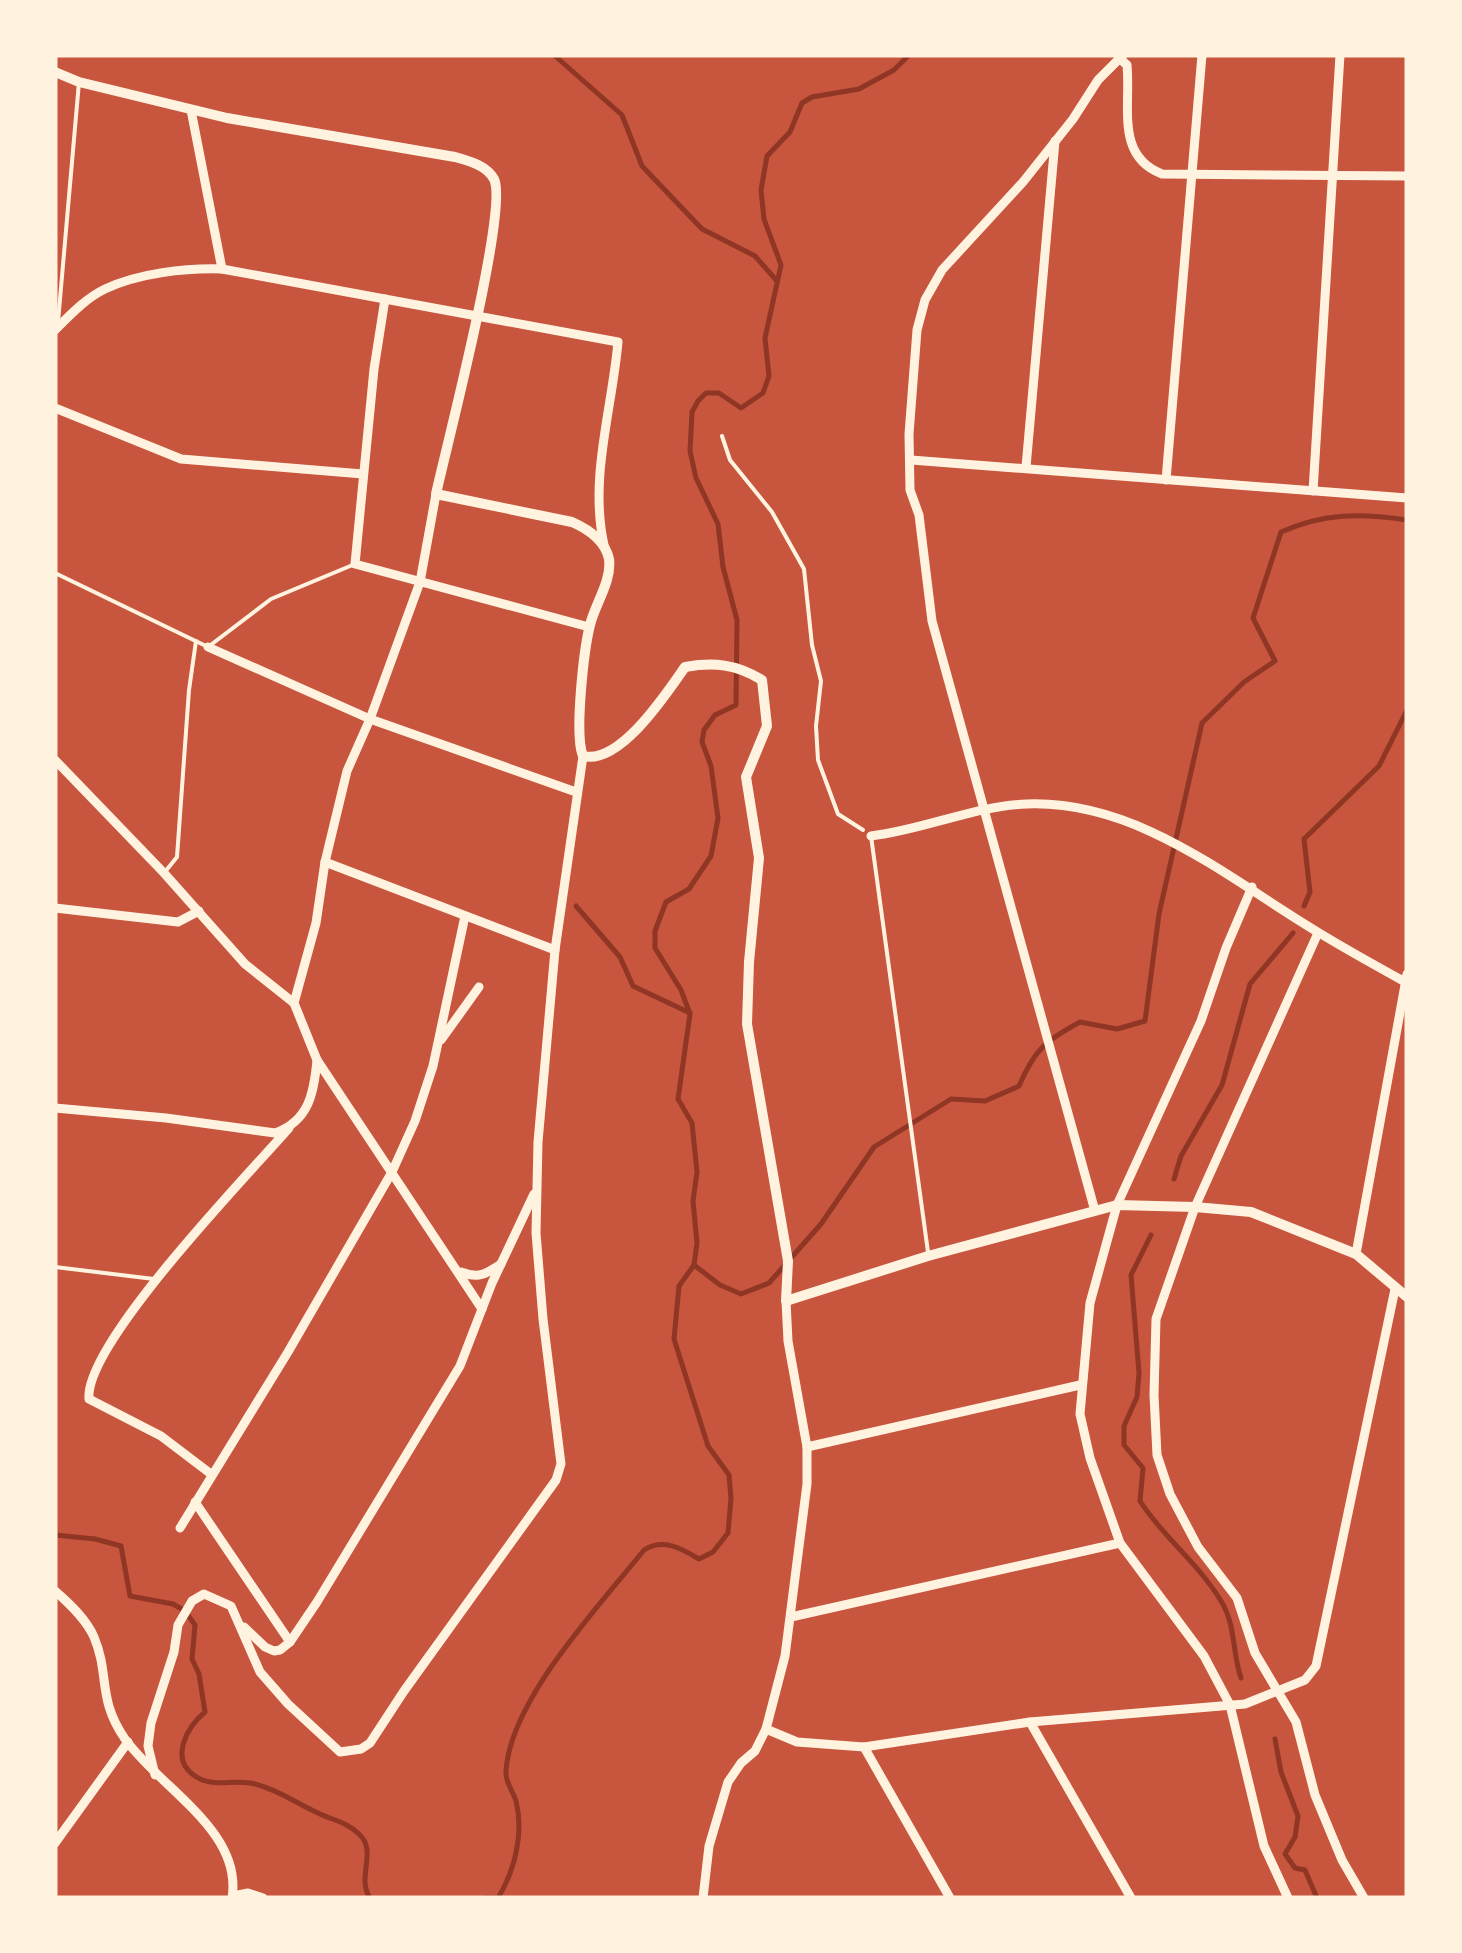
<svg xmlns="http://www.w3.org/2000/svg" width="1462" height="1953" font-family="Figtree,sans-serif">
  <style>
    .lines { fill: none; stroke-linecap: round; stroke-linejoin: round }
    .stream { stroke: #8f3625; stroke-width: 5 }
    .path { stroke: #fff3e0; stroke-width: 4 }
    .service { stroke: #fff3e0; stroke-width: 4 }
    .minor { stroke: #fff3e0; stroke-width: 9 }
    .tertiary { stroke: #fff3e0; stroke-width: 10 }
  </style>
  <rect width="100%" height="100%" fill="#c8553d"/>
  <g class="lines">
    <g class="stream">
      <path d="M 554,55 L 622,115 L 642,166 L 702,229 L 755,256 L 777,281"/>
      <path d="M 576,906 L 620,957 L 633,986 L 690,1013"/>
      <path d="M 1304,906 L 1310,892 L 1304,839 L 1379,766 L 1407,710"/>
      <path d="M 1174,1179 L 1181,1156 L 1222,1085 L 1250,984 L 1293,933"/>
      <path d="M 1151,1235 L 1131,1275 L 1139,1373 L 1137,1397 L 1124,1426 L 1124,1445 L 1143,1468 L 1140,1501 C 1163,1537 1199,1564 1221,1601 C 1236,1625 1232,1652 1241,1678"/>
      <path d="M 694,1265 L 720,1285 L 741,1294 L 769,1283 L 821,1224 L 874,1147 L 951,1099 L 985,1101 L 1019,1086 C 1035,1049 1045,1041 1080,1022 L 1117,1029 L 1145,1021 L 1159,914 L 1202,723 L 1244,682 L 1275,661 L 1253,618 L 1281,532 C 1324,513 1360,513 1407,520"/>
      <path d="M 55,1535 L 95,1539 L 121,1546 L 130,1596 L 173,1604 L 185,1611 L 195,1625 L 192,1659 L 199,1674 L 205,1712 C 187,1727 169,1759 195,1776 C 213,1789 236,1778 255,1784 C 279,1790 296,1803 318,1813 C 332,1820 347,1822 359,1834 C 378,1851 356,1877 370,1898"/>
      <path d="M 1275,1739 L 1281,1772 L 1298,1816 L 1295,1837 L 1285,1854 L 1295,1868 L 1305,1870 L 1317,1898"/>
      <path d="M 484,1898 L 498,1898 C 515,1870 524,1833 516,1801 C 513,1791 505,1782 506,1772 C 509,1701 600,1605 644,1550 C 663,1538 681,1548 699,1559 L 713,1552 L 728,1533 L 731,1498 L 729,1475 L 708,1446 L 674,1339 L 679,1286 L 694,1265 L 697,1243 L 693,1201 L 697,1172 L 692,1123 L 678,1099 L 690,1014 L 681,990 L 655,948 L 655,931 L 666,902 L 689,889 L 711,856 L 718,818 L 711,766 L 702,742 L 704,730 L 715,715 L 736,705 L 737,620 L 723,567 L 718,524 L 696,478 L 690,451 L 692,412 L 698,401 L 706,393 L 719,393 L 741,408 L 763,393 L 769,376 L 765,338 L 781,265 L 764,219 L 761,190 L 767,156 L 790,132 L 802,103 L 812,97 L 859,89 L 894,70 L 909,55"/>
    </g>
    <path class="path" d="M 722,436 L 730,460 L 772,512 L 804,569 L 812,645 L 821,681 L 816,726 L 818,760 L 838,814 L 863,830"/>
    <g class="service">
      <path d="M 58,322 L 79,82"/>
      <path d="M 55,573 L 208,647 L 271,599 L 355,564"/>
      <path d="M 871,836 L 928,1252"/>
      <path d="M 164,873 L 177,857 L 189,690 L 196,641"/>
      <path d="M 55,1267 L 154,1279"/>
    </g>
    <g class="minor">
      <path d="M 1119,58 L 1127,65 C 1131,106 1115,156 1162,174 L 1407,176"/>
      <path d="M 191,110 L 222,269"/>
      <path d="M 385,299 L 374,369 L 355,564 L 589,627"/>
      <path d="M 55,330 C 70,315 86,298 105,289 C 139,273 185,268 222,269 L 618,342 C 612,410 589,478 604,545"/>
      <path d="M 55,408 L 181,459 L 363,474"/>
      <path d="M 911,460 L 1407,498"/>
      <path d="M 1026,467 L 1055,141"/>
      <path d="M 1166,480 L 1202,55"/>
      <path d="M 1313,491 L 1340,55"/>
      <path d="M 436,494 L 420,582 L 370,719 L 347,771 L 325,862 L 316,923 L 294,1003 L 317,1060 L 482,1309"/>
      <path d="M 208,647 L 370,719 L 576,792"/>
      <path d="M 55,760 L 164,873 L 245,964 L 294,1003"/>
      <path d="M 871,836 C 923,830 974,806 1027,804 C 1139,800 1230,880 1321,934 C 1349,951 1378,967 1407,983"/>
      <path d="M 325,862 L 555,950"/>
      <path d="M 1252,887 L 1226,948 L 1201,1021 L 1117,1205 L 1090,1303 L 1080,1414 L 1090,1458 L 1120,1543 L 1204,1656 L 1230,1705 L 1264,1846 L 1288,1898"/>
      <path d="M 55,908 L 178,922 L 199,911"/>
      <path d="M 1318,933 L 1195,1207 L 1156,1319 L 1154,1395 L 1157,1455 L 1170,1494 L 1198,1547 L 1237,1598 L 1255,1653 L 1296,1722 L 1315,1795 L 1342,1860 L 1364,1898"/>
      <path d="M 441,1040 L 479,987"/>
      <path d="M 55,1108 L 166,1118 L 275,1133 C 309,1121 314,1093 317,1060"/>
      <path d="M 1095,1211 L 932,621 L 919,515 L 910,490 L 909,434 L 917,330 L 925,300 L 942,270 L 1023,182 L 1073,119 L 1098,80 L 1123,55"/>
      <path d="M 1356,1254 L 1407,974"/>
      <path d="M 461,1272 C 479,1279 486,1274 501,1264"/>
      <path d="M 786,1301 L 788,1341 L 807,1447 L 807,1484 L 785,1656 L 766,1729 L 797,1742 L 864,1747 L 1030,1722 L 1245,1704 L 1305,1680 L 1316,1666 L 1395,1289"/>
      <path d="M 807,1447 L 1080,1385"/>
      <path d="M 211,1474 L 161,1436 L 89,1399 C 84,1344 248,1175 289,1128"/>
      <path d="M 195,1502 L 290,1642"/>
      <path d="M 180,1528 L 288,1352 L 392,1172 L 415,1121 L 433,1066 L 465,916"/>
      <path d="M 55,1591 C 70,1604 86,1619 94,1637 C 110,1675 97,1699 125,1739 C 161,1789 243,1831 232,1898"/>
      <path d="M 791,1617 L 1120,1543"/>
      <path d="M 244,1627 L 265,1647 L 274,1651 L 280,1650 L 290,1642 L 317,1602 L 460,1366 L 492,1283 L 534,1194"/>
      <path d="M 1030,1722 L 1131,1898"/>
      <path d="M 864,1747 L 950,1898"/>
      <path d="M 155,1775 L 148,1746 L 151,1723 L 174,1652 L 178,1625 L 192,1601 L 204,1594 L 231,1606 L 260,1672 L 288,1704 L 340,1752 L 361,1749 L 370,1743 L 404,1691 L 556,1480 L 561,1464 L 543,1319 L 536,1233 L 538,1142 L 555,950 L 583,756"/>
      <path d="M 55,1843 L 128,1742"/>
      <path d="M 233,1896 L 248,1893 L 263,1898"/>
      <path d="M 703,1898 L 709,1846 L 728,1782 L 741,1763 L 755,1751 L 766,1729"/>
    </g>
    <path class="tertiary" d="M 55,72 L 79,82 L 227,118 L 455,157 C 469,161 486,165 494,179 C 509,208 446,448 436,494 L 572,522 C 588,529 605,540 609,559 C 612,581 595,604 590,625 C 584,649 574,735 583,756 C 620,765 666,694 685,667 C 714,662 736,664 762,680 L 767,726 L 746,777 L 759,858 L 749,962 L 747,1024 L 788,1261 L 786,1301 L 928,1256 L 1117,1205 L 1195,1207 L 1251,1212 L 1356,1254 L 1407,1297"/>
  </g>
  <rect width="1462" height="1953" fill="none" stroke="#fff3e0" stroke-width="115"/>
</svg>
